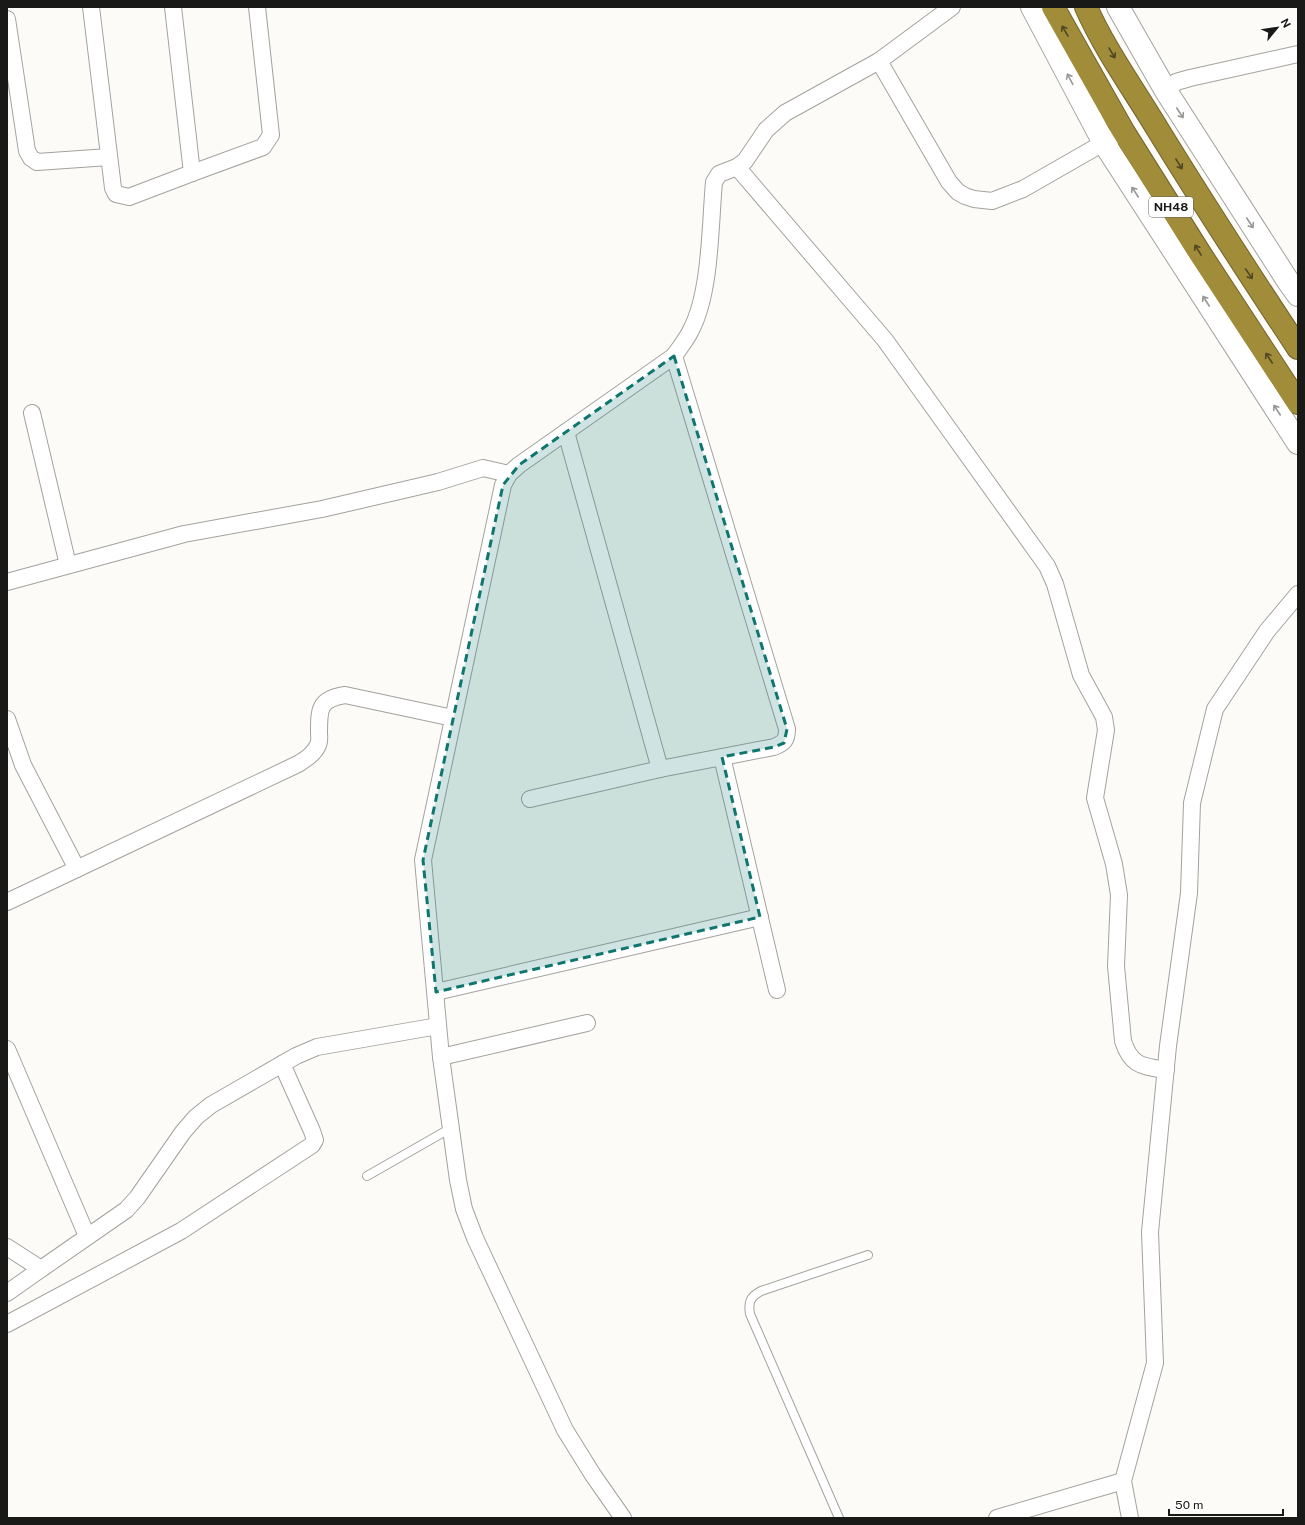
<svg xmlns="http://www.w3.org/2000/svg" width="1305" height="1525" font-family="'Public Sans',sans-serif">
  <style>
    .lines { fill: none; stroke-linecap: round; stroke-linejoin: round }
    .lane-casing { stroke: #a3a29e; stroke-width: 10 }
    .street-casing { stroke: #a3a29e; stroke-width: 18 }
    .secondary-casing { stroke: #a3a29e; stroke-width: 24 }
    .highway-casing { stroke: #71642d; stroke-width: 24 }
    .lane { stroke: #fff; stroke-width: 8 }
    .street { stroke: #fff; stroke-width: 16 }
    .secondary { stroke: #fff; stroke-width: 22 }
    .highway { stroke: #a08c39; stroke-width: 22 }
    .oneway { stroke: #4f4725 }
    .oneway2 { stroke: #989897 }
    .marked { fill: #0f766e; fill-opacity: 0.2; stroke: #0f766e; stroke-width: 3; stroke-dasharray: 8 5; stroke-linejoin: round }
    .labels { text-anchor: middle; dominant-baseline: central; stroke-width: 3.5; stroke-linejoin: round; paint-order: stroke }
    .shield { fill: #fff; stroke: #5e5e5d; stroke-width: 1 }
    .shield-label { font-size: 12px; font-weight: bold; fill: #191918 }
  </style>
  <rect width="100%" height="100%" fill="#fcfbf7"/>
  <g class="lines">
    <g class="lane-casing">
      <g id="lane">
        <path d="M 367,1176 L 451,1128"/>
        <path d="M 839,1518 L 750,1314 C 748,1302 750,1297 761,1291 L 868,1255"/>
      </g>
    </g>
    <g class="street-casing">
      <g id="street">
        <path d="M 91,7 L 113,188 L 116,194 L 129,197 L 192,173 L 173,7"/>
        <path d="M 7,19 L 27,151 L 31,158 L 37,162 L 109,157"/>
        <path d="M 879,61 L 949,182 L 958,192 L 965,196 L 974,199 L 992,201 L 1023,189 L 1112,138"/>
        <path d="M 1166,91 L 1176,82 L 1190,78 L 1298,54"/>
        <path d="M 737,167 L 885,340 L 1047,566 L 1055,584 L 1081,675 L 1104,717 L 1106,730 L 1095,798 L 1114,864 L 1119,895 L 1116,966 L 1123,1041 C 1131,1066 1142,1066 1166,1070"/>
        <path d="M 192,173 L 263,147 L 271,135 L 257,7"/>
        <path d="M 32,413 L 68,565"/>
        <path d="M 566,432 L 660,769"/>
        <path d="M 7,582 L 184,534 L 322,509 L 438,482 L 483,468 L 509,474"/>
        <path d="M 7,719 L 23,765 L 77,869"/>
        <path d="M 722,757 L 777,990"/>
        <path d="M 530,799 L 660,769 L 774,747 C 784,743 787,740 787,729 L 674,356"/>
        <path d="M 7,902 L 298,764 C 306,759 314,754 318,745 C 320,741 319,736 319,732 C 319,709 319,699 345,695 L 453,718"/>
        <path d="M 436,992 L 760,917"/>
        <path d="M 7,1049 L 87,1236"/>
        <path d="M 441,1057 L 587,1023"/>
        <path d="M 7,1247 L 41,1269 L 126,1210 L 137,1198 L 183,1132 L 196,1117 L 211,1105 L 296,1056 L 317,1047 L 438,1026"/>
        <path d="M 7,1293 L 41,1269"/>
        <path d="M 7,1324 L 181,1231 L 312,1145 L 315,1140 L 312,1131 L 282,1064"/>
        <path d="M 623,1518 L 593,1475 L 565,1430 L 475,1238 L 464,1209 L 458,1180 L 441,1057 L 423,860 L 503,485 L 509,474 L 519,465 L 674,356 C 680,347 687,339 691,330 C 711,292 710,225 714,182 L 719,174 L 737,167 L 745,161 L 766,130 L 785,113 L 879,61 L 952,7"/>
        <path d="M 997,1518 L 1123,1481"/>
        <path d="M 1130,1518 L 1123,1481 L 1155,1363 L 1150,1232 L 1168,1046 L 1189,893 L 1192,803 L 1215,709 L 1267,631 L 1298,594"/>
      </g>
    </g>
    <g class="secondary-casing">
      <g id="secondary">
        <path d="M 1032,7 L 1104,143 L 1298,443"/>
        <path d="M 1118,7 L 1166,91 L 1288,281 L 1298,295"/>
      </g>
    </g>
    <g class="highway-casing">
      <g id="highway">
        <path d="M 1053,7 L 1123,131 L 1199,252 L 1298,403"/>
        <path d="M 1086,7 C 1104,48 1132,87 1155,125 C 1201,200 1249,274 1298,348"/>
      </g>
    </g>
    <use href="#lane" class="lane"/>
    <use href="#street" class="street"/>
    <use href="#secondary" class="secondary"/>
    <use href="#highway" class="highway"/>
  </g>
  <defs><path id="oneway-shaft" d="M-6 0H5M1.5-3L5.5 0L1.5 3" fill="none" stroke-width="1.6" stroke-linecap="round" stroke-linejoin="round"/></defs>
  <g class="oneway">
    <use href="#oneway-shaft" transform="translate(1065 31) rotate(-120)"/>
    <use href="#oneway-shaft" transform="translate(1112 53) rotate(59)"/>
    <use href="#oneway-shaft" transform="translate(1179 164) rotate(58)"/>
    <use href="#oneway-shaft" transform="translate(1198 250) rotate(-122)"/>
    <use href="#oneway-shaft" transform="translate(1249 274) rotate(56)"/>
    <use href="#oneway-shaft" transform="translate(1269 358) rotate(-123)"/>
  </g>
  <g class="oneway2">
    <use href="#oneway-shaft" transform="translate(1070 79) rotate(-118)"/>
    <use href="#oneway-shaft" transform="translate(1180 113) rotate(57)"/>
    <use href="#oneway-shaft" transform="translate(1135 192) rotate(-123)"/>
    <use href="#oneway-shaft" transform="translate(1250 223) rotate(57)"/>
    <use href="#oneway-shaft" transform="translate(1206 301) rotate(-123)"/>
    <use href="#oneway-shaft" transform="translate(1277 410) rotate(-123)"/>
  </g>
  <path class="marked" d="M 674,356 L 787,729 L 784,743 L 774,747 L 722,757 L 760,917 L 436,992 L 423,860 L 503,485 L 519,465 Z"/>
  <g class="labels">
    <rect class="shield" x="1149" y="197" width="44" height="20" rx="3"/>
    <g class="shield-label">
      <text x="1171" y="207">NH48</text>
    </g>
  </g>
  <rect width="1305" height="1525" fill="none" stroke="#191918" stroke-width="16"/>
  <g transform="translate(1277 28) rotate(61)" stroke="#ffffff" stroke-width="3" paint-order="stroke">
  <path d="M0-3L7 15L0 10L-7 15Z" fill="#191918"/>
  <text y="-6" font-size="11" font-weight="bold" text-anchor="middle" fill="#191918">N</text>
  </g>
  <path d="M1169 1509v6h114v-6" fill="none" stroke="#191918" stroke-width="2"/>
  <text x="1175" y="1509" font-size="12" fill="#191918" stroke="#ffffff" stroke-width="3" paint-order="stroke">50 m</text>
</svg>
